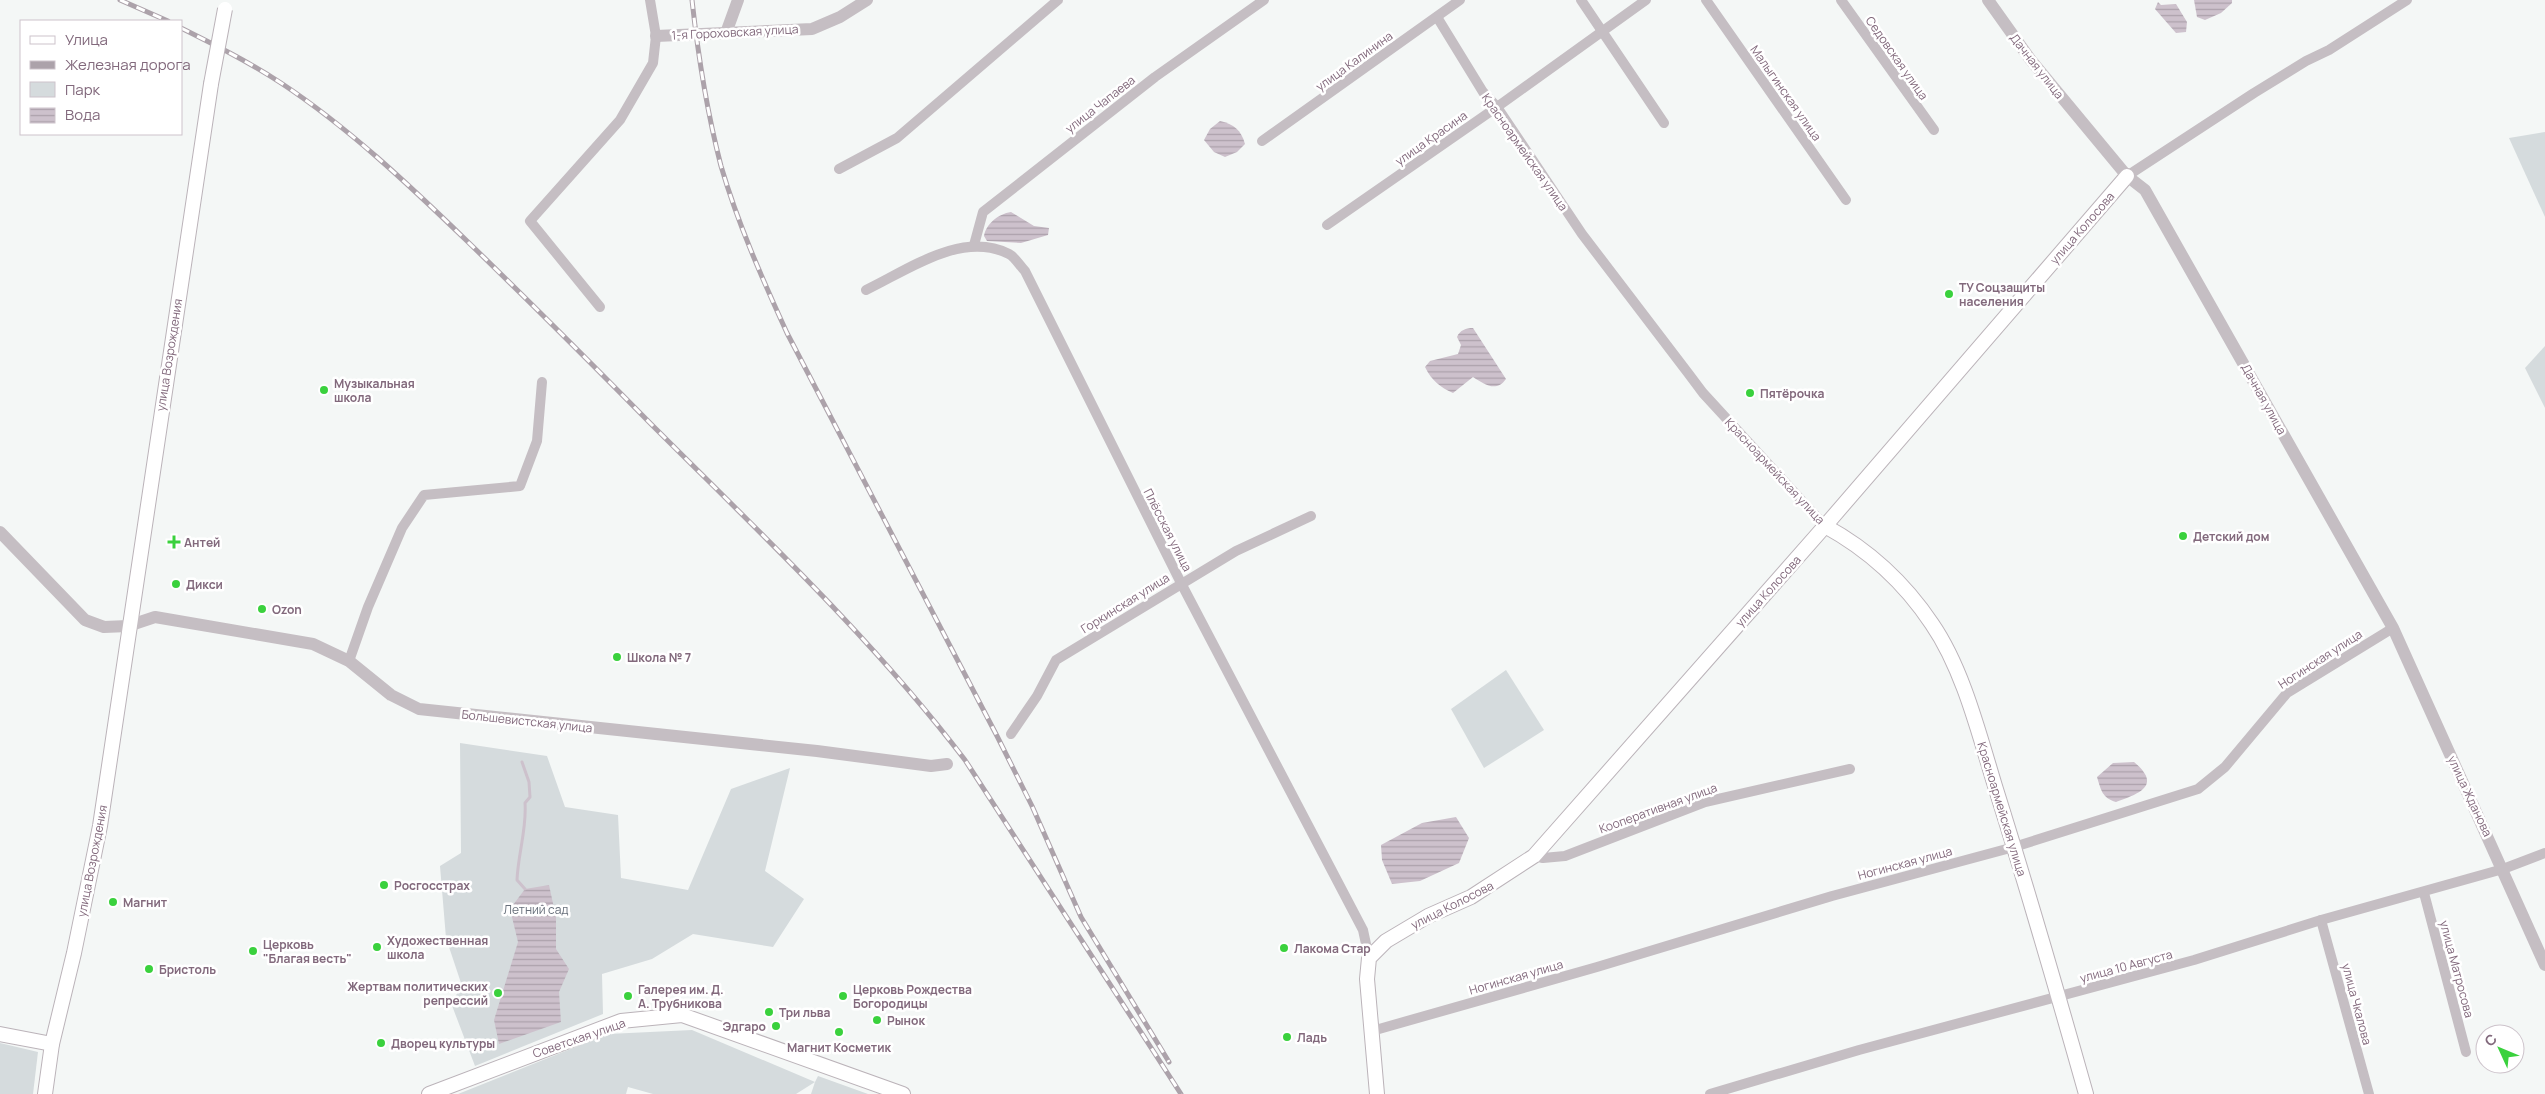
<svg xmlns="http://www.w3.org/2000/svg" width="2545" height="1094" font-family="Manrope,sans-serif">
  <style>
    .green { fill: #d5dbdd }
    .water { fill: url(#water-rules) }
    .lines { fill: none; stroke-linecap: round; stroke-linejoin: round }
    .stream { stroke: #cdc1cc; stroke-width: 3 }
    .secondary-casing { stroke: #bbb3b9; stroke-width: 16 }
    .minor { stroke: #c5bec3; stroke-width: 10 }
    .tertiary { stroke: #c5bec3; stroke-width: 12 }
    .secondary { stroke: #fff; stroke-width: 14 }
    .rail-casing { stroke: #aca2aa; stroke-width: 5 }
    .rail { stroke: #fff; stroke-width: 3; stroke-dasharray: 9; stroke-linecap: butt }
    .secondary-bridge-casing { stroke: #bbb3b9; stroke-width: 16; stroke-linecap: butt }
    .secondary-bridge { stroke: #fff; stroke-width: 14 }
    .poi-dot { fill: #3ad13d; stroke: #fff; stroke-width: 2 }
    .labels { text-anchor: middle; dominant-baseline: central; stroke-width: 5; stroke-linejoin: round; paint-order: stroke }
    .street-label { font-size: 12px; fill: #82697c; stroke: #fff }
    .poi-label { font-size: 12px; font-weight: bold; fill: #82697c; stroke: #fff; text-anchor: start }
    .park-label { font-size: 12px; fill: #676f7a; stroke: #fff }
  </style>
  <defs>
    <pattern id="water-rules" width="6" height="5" patternUnits="userSpaceOnUse" patternTransform="scale(1.25)"><rect width="6" height="5" fill="#cdc1cc"/><path d="M0 2.5h6" fill="none" stroke="#aca1ab"/></pattern>
  </defs>
  <rect width="100%" height="100%" fill="#f4f7f6"/>
  <g class="green">
    <path d="M 2545,132 L 2545,217 L 2509,138 Z"/>
    <path d="M 2545,346 L 2545,408 L 2525,368 Z"/>
    <path d="M 1506,670 L 1544,730 L 1484,768 L 1451,709 Z"/>
    <path d="M 460,743 L 547,756 L 565,807 L 618,815 L 621,878 L 688,890 L 731,789 L 790,768 L 765,871 L 804,899 L 773,947 L 693,934 L 652,959 L 602,974 L 603,1014 L 475,1066 L 451,1003 L 462,986 L 446,938 L 440,866 L 461,853 Z"/>
    <path d="M 692,1030 L 815,1082 L 818,1076 L 868,1094 L 811,1094 L 815,1082 L 796,1094 L 653,1094 L 628,1087 L 626,1094 L 458,1094 L 608,1034 Z"/>
    <path d="M 0,1043 L 38,1052 L 33,1094 L 0,1094 Z"/>
  </g>
  <g class="water">
    <path d="M 2194,0 L 2232,0 L 2232,3 L 2221,13 L 2205,20 L 2197,17 Z"/>
    <path d="M 2158,2 L 2161,5 L 2176,4 L 2187,22 L 2186,32 L 2176,33 L 2155,9 Z"/>
    <path d="M 1220,121 C 1234,124 1241,130 1245,144 L 1237,152 L 1225,157 L 1214,152 L 1204,140 L 1210,129 Z"/>
    <path d="M 1011,212 L 1034,226 L 1049,228 L 1048,235 L 1021,243 L 987,241 L 984,236 C 986,224 998,214 1011,212 Z"/>
    <path d="M 1473,328 L 1506,379 C 1496,393 1484,384 1473,377 L 1453,393 C 1440,387 1432,381 1425,367 L 1430,361 L 1458,354 L 1461,345 L 1457,337 C 1460,330 1466,328 1473,328 Z"/>
    <path d="M 2134,762 C 2163,786 2138,794 2116,802 C 2102,798 2101,790 2097,777 L 2113,763 Z"/>
    <path d="M 1456,817 L 1469,838 L 1459,863 L 1420,881 L 1392,884 L 1382,860 L 1381,845 L 1422,823 Z"/>
    <path d="M 549,885 L 556,917 L 556,949 L 569,969 L 559,992 L 561,1022 L 499,1044 L 494,1020 L 518,942 L 510,909 L 525,889 Z"/>
  </g>
  <g class="lines">
    <path class="stream" d="M 522,762 L 529,782 L 530,797 L 525,803 C 527,828 518,854 517,880 L 525,889"/>
    <g class="secondary-casing">
      <g id="secondary">
        <path d="M 1825,526 C 1869,550 1904,582 1932,624 C 1963,669 1979,734 1995,786 C 2027,888 2057,991 2086,1094"/>
        <path d="M 0,1034 L 52,1044"/>
        <path d="M 45,1094 L 52,1044 L 74,953 L 100,826 L 211,84"/>
        <path d="M 429,1094 L 621,1021 L 682,1015 L 903,1094"/>
        <path d="M 1377,1094 L 1367,979 L 1369,958 L 1386,941 L 1428,916 L 1471,897 L 1534,856 L 1825,526 L 2127,176"/>
      </g>
    </g>
    <g class="minor">
      <path d="M 1581,0 L 1664,123"/>
      <path d="M 1706,0 L 1846,200"/>
      <path d="M 1841,0 L 1934,130"/>
      <path d="M 1437,17 L 1483,92 L 1497,107 L 1582,234 L 1688,373 L 1703,393 L 1825,526"/>
      <path d="M 1262,141 L 1460,0"/>
      <path d="M 839,169 L 897,138 L 1058,0"/>
      <path d="M 2127,176 L 2254,93 L 2306,61 L 2329,50 L 2407,0"/>
      <path d="M 1327,225 L 1497,107 L 1646,0"/>
      <path d="M 974,245 L 983,212 L 1155,77 L 1264,0"/>
      <path d="M 866,290 C 908,270 962,230 1009,254 C 1015,257 1020,266 1025,271 L 1181,583 L 1363,930 L 1369,958"/>
      <path d="M 600,307 L 530,221 L 620,120 L 653,63 L 656,36 L 650,0"/>
      <path d="M 349,661 L 368,607 L 402,528 L 424,495 L 520,486 L 537,441 L 542,382"/>
      <path d="M 1011,734 L 1037,696 L 1056,660 L 1236,551 L 1311,516"/>
      <path d="M 1534,856 L 1543,858 L 1565,856 L 1705,802 L 1850,769"/>
      <path d="M 2424,893 L 2466,1052"/>
      <path d="M 2321,920 L 2369,1094"/>
      <path d="M 1372,1031 L 1597,967 L 1832,896 L 2014,847 L 2198,789 L 2225,767 L 2287,693 L 2393,628"/>
      <path d="M 1710,1094 L 1859,1050 L 2194,960 L 2321,920 L 2503,869 L 2545,853"/>
    </g>
    <g class="tertiary">
      <path d="M 1988,0 L 2030,59 L 2127,176 L 2145,190 L 2393,628 L 2545,965"/>
      <path d="M 726,33 L 738,0"/>
      <path d="M 656,36 L 812,29 L 840,17 L 867,0"/>
      <path d="M 0,532 L 85,620 L 104,627 L 128,626 L 155,617 L 313,644 L 349,661 L 391,695 L 419,709 L 817,751 L 931,766 L 947,764"/>
    </g>
    <use href="#secondary" class="secondary"/>
    <g class="rail-casing">
      <g id="rail">
        <path d="M 120,0 L 168,21"/>
        <path d="M 692,0 C 698,55 707,112 721,166 C 738,224 762,278 787,333 L 997,736 L 1032,806 L 1081,917 L 1169,1062"/>
        <path d="M 181,28 C 215,45 249,62 281,83 C 349,128 408,184 467,241 C 529,301 590,362 651,424 C 760,533 872,638 965,760 L 1181,1094"/>
      </g>
    </g>
    <use href="#rail" class="rail"/>
    <g class="secondary-bridge-casing">
      <path id="secondary-bridge" d="M 211,84 L 225,9"/>
    </g>
    <use href="#secondary-bridge" class="secondary-bridge"/>
  </g>
  <g class="poi-dot">
    <circle cx="1949" cy="294" r="5"/>
    <circle cx="324" cy="390" r="5"/>
    <circle cx="1750" cy="393" r="5"/>
    <circle cx="2183" cy="536" r="5"/>
    <path d="M171.5 534.5h5v5h5v5h-5v5h-5v-5h-5v-5h5z"/>
    <circle cx="176" cy="584" r="5"/>
    <circle cx="262" cy="609" r="5"/>
    <circle cx="617" cy="657" r="5"/>
    <circle cx="384" cy="885" r="5"/>
    <circle cx="113" cy="902" r="5"/>
    <circle cx="377" cy="947" r="5"/>
    <circle cx="1284" cy="948" r="5"/>
    <circle cx="253" cy="951" r="5"/>
    <circle cx="149" cy="969" r="5"/>
    <circle cx="498" cy="993" r="5"/>
    <circle cx="628" cy="996" r="5"/>
    <circle cx="843" cy="996" r="5"/>
    <circle cx="769" cy="1012" r="5"/>
    <circle cx="877" cy="1020" r="5"/>
    <circle cx="776" cy="1026" r="5"/>
    <circle cx="839" cy="1032" r="5"/>
    <circle cx="1287" cy="1037" r="5"/>
    <circle cx="381" cy="1043" r="5"/>
  </g>
  <g class="labels">
    <g class="street-label">
      <text transform="translate(735 32) rotate(-3)">1-я Гороховская улица</text>
      <text transform="translate(1897 58) rotate(55)">Седовская улица</text>
      <text transform="translate(1354 61) rotate(-36)">улица Калинина</text>
      <text transform="translate(2037 66) rotate(52)">Дачная улица</text>
      <text transform="translate(1786 93) rotate(55)">Малыгинская улица</text>
      <text transform="translate(1100 104) rotate(-38)">улица Чапаева</text>
      <text transform="translate(1431 138) rotate(-35)">улица Красина</text>
      <text transform="translate(1525 152) rotate(55)">Красноармейская улица</text>
      <text transform="translate(2082 228) rotate(-49)">улица Колосова</text>
      <text transform="translate(169 355) rotate(-81)">улица Возрождения</text>
      <text transform="translate(2264 399) rotate(61)">Дачная улица</text>
      <text transform="translate(1775 471) rotate(47)">Красноармейская улица</text>
      <text transform="translate(1168 530) rotate(63)">Плёсская улица</text>
      <text transform="translate(1768 591) rotate(-48)">улица Колосова</text>
      <text transform="translate(1125 603) rotate(-32)">Горкинская улица</text>
      <text transform="translate(2320 659) rotate(-33)">Ногинская улица</text>
      <text transform="translate(527 721) rotate(6)">Большевистская улица</text>
      <text transform="translate(2470 796) rotate(65)">улица Жданова</text>
      <text transform="translate(1658 808) rotate(-20)">Кооперативная улица</text>
      <text transform="translate(2002 809) rotate(73)">Красноармейская улица</text>
      <text transform="translate(92 861) rotate(-79)">улица Возрождения</text>
      <text transform="translate(1905 863) rotate(-15)">Ногинская улица</text>
      <text transform="translate(1452 905) rotate(-27)">улица Колосова</text>
      <text transform="translate(2126 966) rotate(-15)">улица 10 Августа</text>
      <text transform="translate(2457 969) rotate(75)">улица Матросова</text>
      <text transform="translate(1516 977) rotate(-16)">Ногинская улица</text>
      <text transform="translate(2357 1004) rotate(75)">улица Чкалова</text>
      <text transform="translate(579 1038) rotate(-19)">Советская улица</text>
    </g>
    <g class="poi-label">
      <text x="1959" y="287">ТУ Соцзащиты<tspan x="1959" dy="14">населения</tspan></text>
      <text x="334" y="383">Музыкальная<tspan x="334" dy="14">школа</tspan></text>
      <text x="1760" y="393">Пятёрочка</text>
      <text x="2193" y="536">Детский дом</text>
      <text x="184" y="542">Антей</text>
      <text x="186" y="584">Дикси</text>
      <text x="272" y="609">Ozon</text>
      <text x="627" y="657">Школа № 7</text>
      <text x="394" y="885">Росгосстрах</text>
      <text x="123" y="902">Магнит</text>
      <text x="387" y="940">Художественная<tspan x="387" dy="14">школа</tspan></text>
      <text x="263" y="944">Церковь<tspan x="263" dy="14">"Благая весть"</tspan></text>
      <text x="1294" y="948">Лакома Стар</text>
      <text x="159" y="969">Бристоль</text>
      <text x="488" y="986" text-anchor="end">Жертвам политических<tspan x="488" dy="14">репрессий</tspan></text>
      <text x="638" y="989">Галерея им. Д.<tspan x="638" dy="14">А. Трубникова</tspan></text>
      <text x="853" y="989">Церковь Рождества<tspan x="853" dy="14">Богородицы</tspan></text>
      <text x="779" y="1012">Три льва</text>
      <text x="887" y="1020">Рынок</text>
      <text x="766" y="1026" text-anchor="end">Эдгаро</text>
      <text x="1297" y="1037">Ладь</text>
      <text x="391" y="1043">Дворец культуры</text>
      <text x="839" y="1047" text-anchor="middle">Магнит Косметик</text>
    </g>
    <g class="park-label">
      <text x="536" y="909">Летний сад</text>
    </g>
  </g>
  <rect x="20" y="20" width="162" height="115" fill="#ffffff" stroke="#cdc3cb"/>
  <rect x="30" y="36" width="25" height="8" fill="#ffffff" stroke="#cdc3cb"/>
  <text x="65" y="45" font-size="15" fill="#82697c">Улица</text>
  <rect x="30" y="61" width="25" height="8" fill="#aca2aa" stroke="#cdc3cb"/>
  <text x="65" y="70" font-size="15" fill="#82697c">Железная дорога</text>
  <rect x="30" y="82" width="25" height="15" fill="#d5dbdd" stroke="#cdc3cb"/>
  <text x="65" y="95" font-size="15" fill="#82697c">Парк</text>
  <rect x="30" y="108" width="25" height="15" fill="url(#water-rules)" stroke="#cdc3cb"/>
  <text x="65" y="120" font-size="15" fill="#82697c">Вода</text>
  <g transform="translate(2500 1049) rotate(314)"><circle r="24" fill="#ffffff" stroke="#cdc3cb"/>
  <path d="M0-4L9 19L0 12L-9 19Z" fill="#3ad13d"/>
  <text y="-8" font-size="14" font-weight="bold" text-anchor="middle" fill="#82697c">С</text>
  </g>
</svg>
